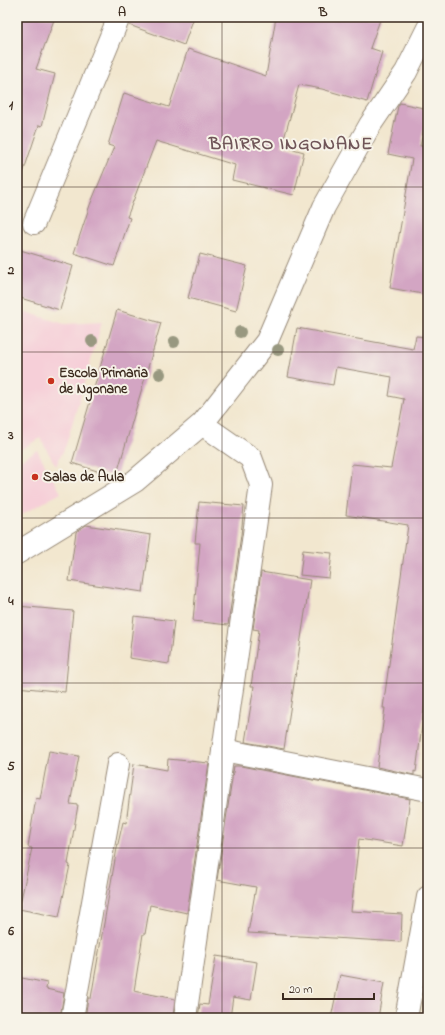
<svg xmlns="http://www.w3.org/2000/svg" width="445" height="1035" font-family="'Indie Flower',sans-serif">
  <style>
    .built { fill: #f6cfd8 }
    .building { fill: #d3a5c3 }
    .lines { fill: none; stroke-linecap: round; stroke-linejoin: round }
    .minor-casing { stroke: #968876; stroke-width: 24 }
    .minor { stroke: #fff; stroke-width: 22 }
    .tree { fill: #989880 }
    .grid { fill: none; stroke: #3b2a1e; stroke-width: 1; stroke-opacity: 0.55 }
    .poi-dot { fill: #c8321e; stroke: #f7f3e8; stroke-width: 1.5 }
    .labels { text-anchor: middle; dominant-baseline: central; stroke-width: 4; stroke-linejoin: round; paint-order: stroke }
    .poi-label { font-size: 14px; font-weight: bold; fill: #3b2a1e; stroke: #f7f3e8; text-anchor: start }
    .district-label { font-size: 18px; font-weight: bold; letter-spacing: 1px; fill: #705558; stroke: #f7f3e8 }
    .neatline { fill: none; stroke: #3b2a1e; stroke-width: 1.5 }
    .grid-label { font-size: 13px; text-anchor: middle; font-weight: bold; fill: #3b2a1e }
  </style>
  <rect width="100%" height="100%" fill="#f7f3e8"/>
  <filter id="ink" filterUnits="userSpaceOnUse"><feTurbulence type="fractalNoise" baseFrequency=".025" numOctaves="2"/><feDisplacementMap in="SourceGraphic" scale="8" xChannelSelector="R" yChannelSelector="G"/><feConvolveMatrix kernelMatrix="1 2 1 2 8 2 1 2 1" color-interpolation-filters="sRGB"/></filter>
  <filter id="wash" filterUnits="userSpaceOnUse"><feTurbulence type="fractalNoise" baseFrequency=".012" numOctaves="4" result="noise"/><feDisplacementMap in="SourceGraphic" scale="16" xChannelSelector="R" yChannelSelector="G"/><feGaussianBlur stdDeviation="0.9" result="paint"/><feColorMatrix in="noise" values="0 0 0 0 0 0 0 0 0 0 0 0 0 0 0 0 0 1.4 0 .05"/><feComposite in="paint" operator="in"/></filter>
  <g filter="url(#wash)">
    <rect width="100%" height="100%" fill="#f2e7cf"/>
    <g class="built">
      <path d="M 17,309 L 64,324 L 102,322 L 66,445 L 56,466 L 40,438 L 17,452 Z"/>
      <path d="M 37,450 L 61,493 L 17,517 L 17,462 Z"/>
    </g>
    <g id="blocks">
      <g class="building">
        <path d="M 17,17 L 55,17 L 36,69 L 55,74 L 42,126 L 39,125 L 21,179 L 17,178 Z"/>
        <path d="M 131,17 L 194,17 L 184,45 L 129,25 Z"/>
        <path d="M 276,17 L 381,17 L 370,48 L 382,52 L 367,102 L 322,89 L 299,85 L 282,146 L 304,152 L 294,195 L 232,180 L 235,165 L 156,141 L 127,217 L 130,218 L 114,266 L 74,253 L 90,205 L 114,147 L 108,145 L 124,93 L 169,107 L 188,49 L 266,76 Z"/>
        <path d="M 400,103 L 428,109 L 420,146 L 428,146 L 428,295 L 390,288 L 412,159 L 388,154 L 398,106 Z"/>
        <path d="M 17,249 L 73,266 L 60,310 L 17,297 Z"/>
        <path d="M 200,254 L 247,266 L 236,311 L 188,298 Z"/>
        <path d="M 117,310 L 161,323 L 116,477 L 72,463 Z"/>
        <path d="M 297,328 L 413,349 L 416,336 L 428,337 L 428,678 L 416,772 L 414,771 L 414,775 L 377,767 L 385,708 L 383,708 L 408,525 L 346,515 L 352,464 L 391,468 L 404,399 L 389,396 L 392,377 L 336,367 L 333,385 L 288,377 Z"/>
        <path d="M 199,502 L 244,506 L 241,535 L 228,625 L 193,621 L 200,543 L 195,543 Z"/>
        <path d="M 86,525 L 151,535 L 143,592 L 69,581 L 76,532 Z"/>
        <path d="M 303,550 L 332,553 L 329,578 L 300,575 Z"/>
        <path d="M 261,572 L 310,580 L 284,749 L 245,742 L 254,686 L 251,686 L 259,630 L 253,629 Z"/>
        <path d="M 17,606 L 73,611 L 65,692 L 17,687 Z"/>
        <path d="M 134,616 L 174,621 L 169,664 L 129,658 Z"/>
        <path d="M 49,751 L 79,756 L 70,804 L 78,805 L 68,864 L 70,865 L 59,917 L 19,909 L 32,848 L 28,847 L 36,798 L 40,799 Z"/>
        <path d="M 168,759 L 209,763 L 187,913 L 150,905 L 145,934 L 143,934 L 134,991 L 175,999 L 173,1018 L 85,1018 L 88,998 L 91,998 L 117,848 L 123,822 L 126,823 L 134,764 L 167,770 Z"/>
        <path d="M 234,766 L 241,766 L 410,799 L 403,846 L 359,839 L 351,911 L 402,914 L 401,942 L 248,933 L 256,887 L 217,880 Z"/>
        <path d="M 216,956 L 257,962 L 251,1000 L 233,997 L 230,1018 L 211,1016 L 211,1018 L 198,1018 L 200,1004 L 208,1005 Z"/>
        <path d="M 340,975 L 384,983 L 378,1018 L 331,1018 Z"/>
        <path d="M 17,977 L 47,983 L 46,989 L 64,993 L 60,1018 L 17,1018 Z"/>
      </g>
    </g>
  </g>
  <g filter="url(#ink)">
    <use href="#blocks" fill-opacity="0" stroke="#968876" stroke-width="1"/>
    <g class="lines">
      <g class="minor-casing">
        <g id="minor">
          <path d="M 34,223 L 119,17"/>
          <path d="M 17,553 L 135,481 L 202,424 L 267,341 L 324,207 L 370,125 L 406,72 L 428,28"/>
          <path d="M 223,750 L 428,790"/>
          <path d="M 72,1018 L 118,764"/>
          <path d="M 185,1018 L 261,485 L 251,458 L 202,424"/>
          <path d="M 406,1018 L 428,897"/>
        </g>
      </g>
      <use href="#minor" class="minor"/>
    </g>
    <g class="tree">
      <circle cx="240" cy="332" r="6"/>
      <circle cx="92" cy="341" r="6"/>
      <circle cx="174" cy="342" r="6"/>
      <circle cx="278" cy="350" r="6"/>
      <circle cx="160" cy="374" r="6"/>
    </g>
  </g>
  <path class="grid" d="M 222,17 L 222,1018M 17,187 L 428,187M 17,352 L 428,352M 17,518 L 428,518M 17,683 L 428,683M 17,848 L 428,848"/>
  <g class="poi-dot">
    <circle cx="51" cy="381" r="4"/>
    <circle cx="35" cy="477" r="4"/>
  </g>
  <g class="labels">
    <g class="poi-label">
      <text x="59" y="373">Escola Primaria<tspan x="59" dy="16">de Ngonane</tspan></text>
      <text x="43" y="477">Salas de Aula</text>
    </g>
    <g class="district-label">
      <text x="291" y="145">BAIRRO INGONANE</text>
    </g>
  </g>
  <rect width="445" height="1035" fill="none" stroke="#f7f3e8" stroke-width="44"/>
  <path d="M283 993v6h91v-6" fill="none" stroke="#3b2a1e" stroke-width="2"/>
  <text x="289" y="993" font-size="12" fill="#3b2a1e" stroke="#f7f3e8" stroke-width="3" paint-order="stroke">20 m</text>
  <rect x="22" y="22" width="401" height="991" class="neatline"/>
  <g class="grid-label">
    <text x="122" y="16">A</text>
    <text x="323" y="16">B</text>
    <text x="11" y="109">1</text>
    <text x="11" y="274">2</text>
    <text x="11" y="439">3</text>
    <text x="11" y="605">4</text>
    <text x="11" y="770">5</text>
    <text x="11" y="935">6</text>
  </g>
</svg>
